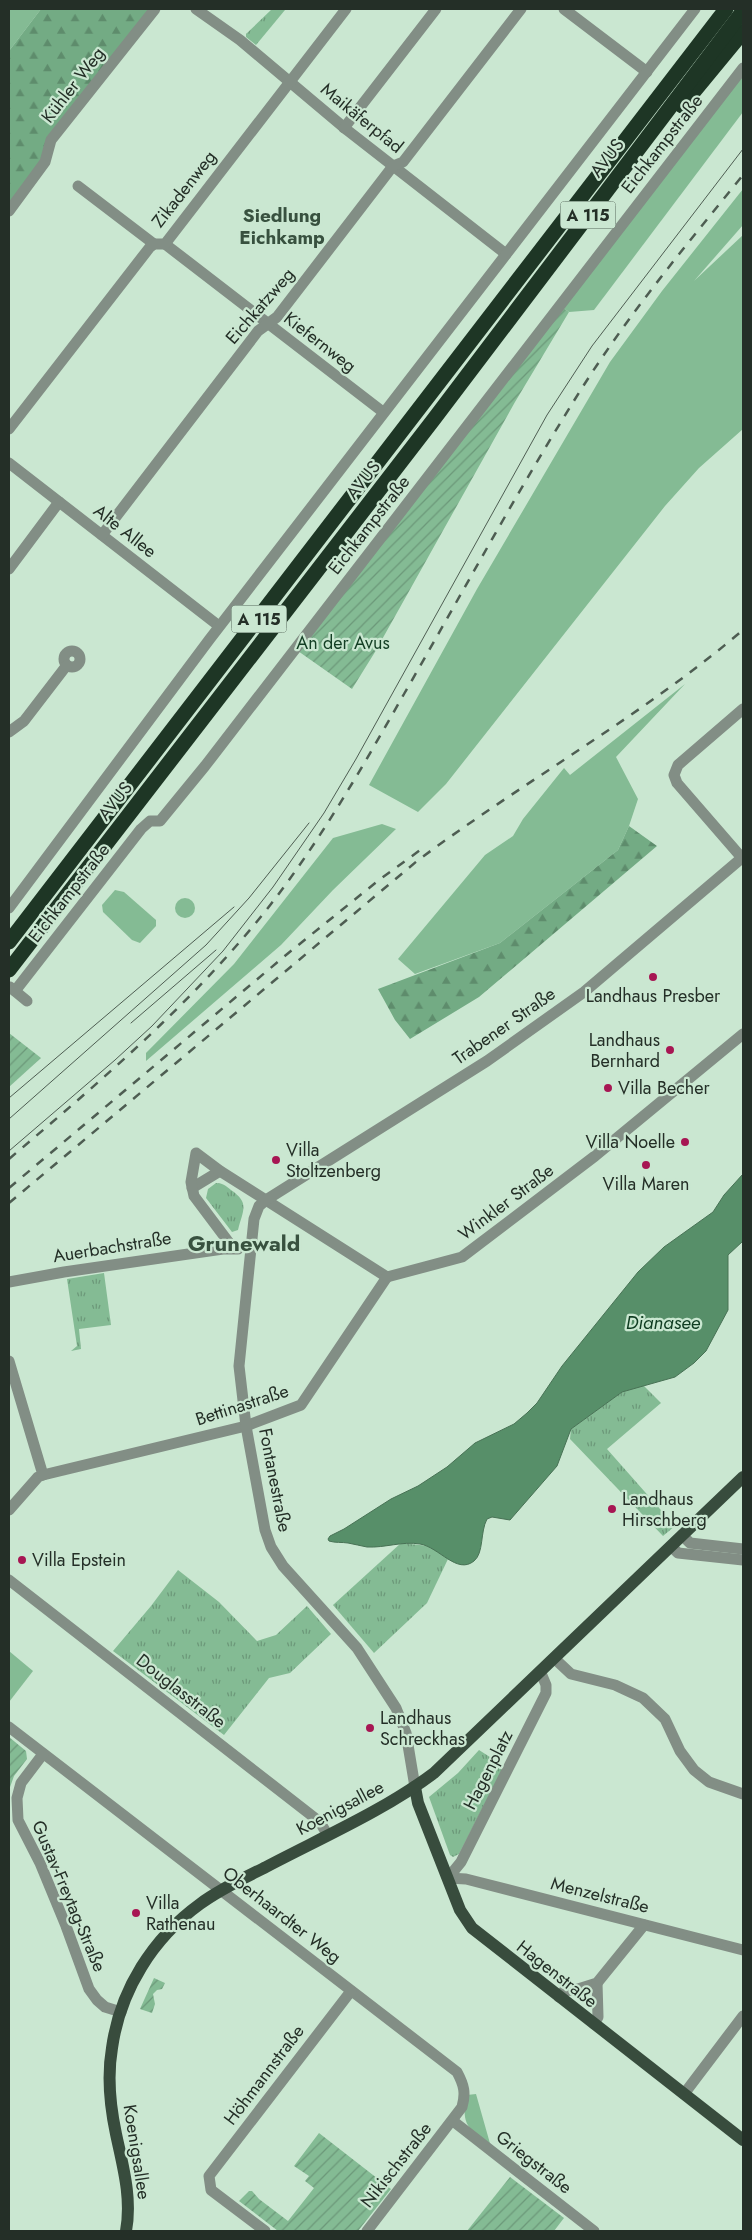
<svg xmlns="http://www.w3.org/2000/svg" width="752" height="2240" font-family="Jost,sans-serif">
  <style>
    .grass { fill: #84bb94 }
    .forest { fill: url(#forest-firs) }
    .park { fill: url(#park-tufts) }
    .garden { fill: url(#garden-furrows) }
    .water { fill: #578f69; stroke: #487255 }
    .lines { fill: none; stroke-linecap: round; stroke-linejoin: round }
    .minor { stroke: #828e85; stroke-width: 11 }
    .major { stroke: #384c3d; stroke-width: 12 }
    .highway { stroke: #1e3625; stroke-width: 15 }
    .tram { stroke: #4e5d52; stroke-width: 1 }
    .rail { stroke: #4e5d52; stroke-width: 2.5; stroke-dasharray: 9 9; stroke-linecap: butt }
    .poi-dot { fill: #a71653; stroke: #cae7d1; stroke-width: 2 }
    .labels { text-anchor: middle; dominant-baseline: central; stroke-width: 4.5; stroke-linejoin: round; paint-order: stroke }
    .shield { fill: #cae7d1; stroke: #56665a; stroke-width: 1 }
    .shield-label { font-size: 16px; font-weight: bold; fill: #242f27 }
    .street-label { font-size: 18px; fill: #242f27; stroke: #cae7d1 }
    .park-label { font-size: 18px; fill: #133f24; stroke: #cae7d1 }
    .poi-label { font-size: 18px; fill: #242f27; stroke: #cae7d1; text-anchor: start }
    .neighbourhood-label { font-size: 19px; font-weight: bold; fill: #38513f; stroke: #cae7d1 }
    .water-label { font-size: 19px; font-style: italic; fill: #0f3c21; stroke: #cae7d1 }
    .district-label { font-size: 22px; font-weight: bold; fill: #38513f; stroke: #cae7d1 }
  </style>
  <defs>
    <pattern id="forest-firs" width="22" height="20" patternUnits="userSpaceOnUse" patternTransform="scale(1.25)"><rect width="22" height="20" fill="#73ab84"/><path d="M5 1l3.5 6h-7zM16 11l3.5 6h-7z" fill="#5e8c6c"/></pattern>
    <pattern id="park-tufts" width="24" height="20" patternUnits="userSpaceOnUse" patternTransform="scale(1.25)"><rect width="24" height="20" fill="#84bb94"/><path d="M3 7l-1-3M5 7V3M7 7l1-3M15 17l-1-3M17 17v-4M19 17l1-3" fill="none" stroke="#6c9879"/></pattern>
    <pattern id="garden-furrows" width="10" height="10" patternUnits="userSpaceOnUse" patternTransform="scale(1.25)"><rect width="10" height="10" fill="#84bb94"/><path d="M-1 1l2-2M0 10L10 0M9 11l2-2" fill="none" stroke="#6c9879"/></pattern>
  </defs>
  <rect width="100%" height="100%" fill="#cae7d1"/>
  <g class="grass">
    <path d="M 9,9 L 41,9 L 9,51 Z"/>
    <path d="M 743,72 L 743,112 L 594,310 L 569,312 L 562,307 Z"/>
    <path d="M 743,189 L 743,225 L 694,281 L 743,235 L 743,429 L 699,468 L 665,506 L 446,784 L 418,812 L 369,785 L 477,589 L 610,362 L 662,291 Z"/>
    <path d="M 685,684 L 616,757 L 638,799 L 629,826 L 618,850 L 500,943 L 415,974 L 398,959 L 485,855 L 513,836 L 523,819 L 564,768 L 570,775 Z"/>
    <path d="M 382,824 L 396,829 L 333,890 L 281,945 L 146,1061 L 146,1053 L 234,964 L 333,838 Z"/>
    <path d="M 115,890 L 124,892 L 156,920 L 156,926 L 140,943 L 132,940 L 103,912 L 102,905 Z"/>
    <circle cx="185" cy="908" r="10"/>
    <path d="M 9,1651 L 33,1671 L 9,1702 Z"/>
    <path d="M 476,2094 L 491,2147 C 469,2128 460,2126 467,2095 Z"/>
  </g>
  <g class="forest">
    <path d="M 41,9 L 155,9 L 51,140 L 45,162 L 9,210 L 9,51 Z"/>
    <path d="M 629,826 L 657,846 L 479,997 L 410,1039 L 395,1020 L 378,989 L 500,943 L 618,850 Z"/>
  </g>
  <g class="park">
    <path d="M 272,9 L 285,10 L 256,45 L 246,37 L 246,34 Z"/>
    <path d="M 216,1183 C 223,1183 226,1186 231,1190 C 250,1203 243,1210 238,1230 L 232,1232 L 206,1198 L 208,1189 Z"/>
    <path d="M 104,1273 L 111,1325 L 79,1329 L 81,1349 L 71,1351 L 77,1346 L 67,1279 Z"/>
    <path d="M 643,1385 L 661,1403 L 607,1449 L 675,1526 L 663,1536 L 570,1439 L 571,1429 L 622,1392 Z"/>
    <path d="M 401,1543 L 429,1546 L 448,1559 L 427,1603 L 374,1653 L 333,1605 Z"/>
    <path d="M 178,1570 L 219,1602 L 257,1641 L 276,1635 L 307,1606 L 331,1634 L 290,1673 L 269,1678 L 224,1735 L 113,1651 L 151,1606 Z"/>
    <path d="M 479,1750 L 493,1759 L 493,1764 L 502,1770 L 459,1854 L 453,1857 L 450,1855 L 429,1797 L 458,1773 Z"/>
  </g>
  <g class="garden">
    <path d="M 562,307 L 569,312 L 515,402 L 375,652 L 352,689 L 298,651 Z"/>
    <path d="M 9,1033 L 41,1058 L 9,1087 Z"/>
    <path d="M 9,1737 L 26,1751 L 27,1759 L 14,1776 L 9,1790 Z"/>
    <path d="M 154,1978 L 165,1983 L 162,1989 L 157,1990 L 153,1994 L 155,2004 L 152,2013 L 140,2009 Z"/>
    <path d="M 319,2133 L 391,2189 L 358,2231 L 278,2231 L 239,2201 L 249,2191 L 252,2191 L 259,2199 L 288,2221 L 314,2188 L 305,2181 L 309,2176 L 294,2166 Z"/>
    <path d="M 510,2177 L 564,2218 L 554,2231 L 467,2231 Z"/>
  </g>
  <path class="water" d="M 743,1174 L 743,1241 L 728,1255 L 728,1310 L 706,1351 L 694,1363 L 675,1377 L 622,1392 L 571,1429 L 557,1466 L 510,1520 L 492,1517 L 487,1519 C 480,1532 484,1553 474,1561 C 457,1575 439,1547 420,1544 C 402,1541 385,1548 367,1547 C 361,1546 354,1544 348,1543 C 342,1542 335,1543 329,1541 L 328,1539 L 330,1536 L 344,1529 L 391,1499 L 418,1486 L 447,1467 L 475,1443 L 514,1424 L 527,1413 L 537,1403 L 562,1366 L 638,1272 L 664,1247 L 713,1212 L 724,1195 Z"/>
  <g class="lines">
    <g class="minor">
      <path d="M 196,9 L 240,40 L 347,130 L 506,254"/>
      <path d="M 564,9 L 647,72"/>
      <path d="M 344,128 L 436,9"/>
      <path d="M 78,186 L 154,244"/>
      <path d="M 9,211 L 45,162 L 51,140 L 155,9"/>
      <path d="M 165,244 L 383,412"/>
      <path d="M 9,429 L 150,247 L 154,244 L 165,244 L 346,9"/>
      <path d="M 9,463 L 219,626"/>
      <path d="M 102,535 L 258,331 L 277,317 L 393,166 L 403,162 L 521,9"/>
      <path d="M 9,569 L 59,502"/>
      <circle cx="72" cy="659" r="8"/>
      <path d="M 9,732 L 24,721 L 67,665"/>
      <path d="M 742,858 L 677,783 L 674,775 L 678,765 L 743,709"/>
      <path d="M 9,908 L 209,640 L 695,9"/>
      <path d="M 10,987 L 27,1001"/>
      <path d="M 15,991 L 141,829 L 150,821 L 160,821 L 205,766 L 743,68"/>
      <path d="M 192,1188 L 220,1171"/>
      <path d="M 233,1248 L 194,1196 L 191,1182 L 196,1153 L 220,1171 L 387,1277 L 462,1257 L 595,1156 L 743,1034"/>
      <path d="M 9,1282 L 64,1272 L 223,1249 L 238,1249"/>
      <path d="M 9,1361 L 43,1475 L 38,1477 L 9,1510"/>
      <path d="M 43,1475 L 246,1426 L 301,1405 L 387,1277"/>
      <path d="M 683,1536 L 690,1543 L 743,1549"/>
      <path d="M 672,1547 L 678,1553 L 743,1560"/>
      <path d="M 9,1580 L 320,1822 L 327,1834"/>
      <path d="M 555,1659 L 571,1674 L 615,1685 L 643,1698 L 665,1719 L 680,1751 L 694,1770 L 709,1782 L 743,1794"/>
      <path d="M 9,1727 L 457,2072 C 464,2085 466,2093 462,2107 L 367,2231"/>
      <path d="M 43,1754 L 21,1783 L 17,1798 L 18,1820 L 40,1863 L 66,1926 L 89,1989 L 97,2000 L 105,2007 L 121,2012"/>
      <path d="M 415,1787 L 406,1733 L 396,1708 L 357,1648 L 283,1566 L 271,1547 L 265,1530 L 246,1426 L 239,1366 L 254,1219 L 259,1206 L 266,1200 L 487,1061 L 584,992 L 743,857"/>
      <path d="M 448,1878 L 466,1879 L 743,1950"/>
      <path d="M 448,1878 L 461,1862 L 546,1693 L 546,1685 L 541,1673"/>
      <path d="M 559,1997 L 564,1991 L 578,1989 L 597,1983 L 644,1925"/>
      <path d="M 594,2024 L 598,2017 L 597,1983"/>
      <path d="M 684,2094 L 743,2016"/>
      <path d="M 453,2121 L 594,2231"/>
      <path d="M 265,2231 L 211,2190 L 209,2176 L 351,1991"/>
    </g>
    <g class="major">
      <path d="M 415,1787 L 418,1803 L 460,1910 L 472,1928 L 743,2140"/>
      <path d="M 126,2231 C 132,2198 123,2167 116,2134 C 110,2106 107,2077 112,2048 C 120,1990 153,1938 200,1904 C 220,1889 244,1878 266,1867 C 321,1838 385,1810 434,1773 L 743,1477"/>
    </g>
    <g class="highway">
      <path d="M 682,106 L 743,32"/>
      <path d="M 9,942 L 726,9"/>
      <path d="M 9,970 L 434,419 L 743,11"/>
    </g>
    <g class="tram">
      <path d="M 131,1023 L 216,950"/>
      <path d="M 9,1098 L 234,907"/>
      <path d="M 9,1119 L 206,945 L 249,898 L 309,823"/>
      <path d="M 9,1151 L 115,1060 L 152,1026 L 223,951 L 273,887 L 324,813 L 356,759 L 547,415 L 592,346 L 743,149"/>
    </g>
    <g class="rail">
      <path d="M 9,1159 C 102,1080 195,1001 271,904 C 322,838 363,766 404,694 C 460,597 513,499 572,404 C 622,322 683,249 743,175"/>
      <path d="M 9,1188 L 286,955 L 379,880 L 423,848"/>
      <path d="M 9,1203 L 417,861 C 524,781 642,716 743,630"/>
    </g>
  </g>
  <g class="poi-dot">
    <circle cx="653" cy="977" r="5"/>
    <circle cx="670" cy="1050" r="5"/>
    <circle cx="608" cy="1088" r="5"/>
    <circle cx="685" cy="1142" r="5"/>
    <circle cx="276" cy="1160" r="5"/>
    <circle cx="646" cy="1165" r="5"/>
    <circle cx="612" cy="1509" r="5"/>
    <circle cx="22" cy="1560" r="5"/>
    <circle cx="370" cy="1728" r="5"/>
    <circle cx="136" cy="1913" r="5"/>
  </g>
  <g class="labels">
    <g class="shield">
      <rect x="560.5" y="201.5" width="55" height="27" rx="4"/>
      <rect x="231.5" y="605.5" width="55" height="27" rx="4"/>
    </g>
    <g class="shield-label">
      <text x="588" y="215">A 115</text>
      <text x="259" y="619">A 115</text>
    </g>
    <g class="street-label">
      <text transform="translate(73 85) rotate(-52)">Kühler Weg</text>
      <text transform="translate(362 118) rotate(39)">Maikäferpfad</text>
      <text transform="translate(662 144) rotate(-52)">Eichkampstraße</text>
      <text transform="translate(607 158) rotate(-53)">AVUS</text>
      <text transform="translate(184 189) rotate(-52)">Zikadenweg</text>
      <text transform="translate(260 306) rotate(-49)">Eichkatzweg</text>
      <text transform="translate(320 342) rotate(38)">Kiefernweg</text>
      <text transform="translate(363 480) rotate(-52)">AVUS</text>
      <text transform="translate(369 525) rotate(-52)">Eichkampstraße</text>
      <text transform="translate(125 531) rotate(38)">Alte Allee</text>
      <text transform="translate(115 801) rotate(-52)">AVUS</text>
      <text transform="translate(69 893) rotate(-52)">Eichkampstraße</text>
      <text transform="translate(504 1026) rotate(-35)">Trabener Straße</text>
      <text transform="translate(506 1202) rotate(-37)">Winkler Straße</text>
      <text transform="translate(112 1247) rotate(-9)">Auerbachstraße</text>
      <text transform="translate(242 1405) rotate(-18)">Bettinastraße</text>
      <text transform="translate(275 1480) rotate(79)">Fontanestraße</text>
      <text transform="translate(181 1691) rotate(38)">Douglasstraße</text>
      <text transform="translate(488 1770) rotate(-63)">Hagenplatz</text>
      <text transform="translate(340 1808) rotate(-28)">Koenigsallee</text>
      <text transform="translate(600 1895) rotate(14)">Menzelstraße</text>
      <text transform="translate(69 1896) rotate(67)">Gustav-Freytag-Straße</text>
      <text transform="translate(282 1915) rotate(38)">Oberhaardter Weg</text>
      <text transform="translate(557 1974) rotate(38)">Hagenstraße</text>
      <text transform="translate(264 2075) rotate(-53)">Höhmannstraße</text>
      <text transform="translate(137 2152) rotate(81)">Koenigsallee</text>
      <text transform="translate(534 2162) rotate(38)">Griegstraße</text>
      <text transform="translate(396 2165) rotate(-52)">Nikischstraße</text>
    </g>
    <g class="park-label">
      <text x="343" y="643">An der Avus</text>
    </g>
    <g class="poi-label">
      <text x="653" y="996" text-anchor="middle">Landhaus Presber</text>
      <text x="660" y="1040" text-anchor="end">Landhaus<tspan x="660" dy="21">Bernhard</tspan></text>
      <text x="618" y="1088">Villa Becher</text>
      <text x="675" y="1142" text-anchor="end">Villa Noelle</text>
      <text x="286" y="1150">Villa<tspan x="286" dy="21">Stoltzenberg</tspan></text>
      <text x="646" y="1184" text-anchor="middle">Villa Maren</text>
      <text x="622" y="1499">Landhaus<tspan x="622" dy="21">Hirschberg</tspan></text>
      <text x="32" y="1560">Villa Epstein</text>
      <text x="380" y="1718">Landhaus<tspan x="380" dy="21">Schreckhas</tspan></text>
      <text x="146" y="1903">Villa<tspan x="146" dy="21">Rathenau</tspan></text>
    </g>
    <g class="neighbourhood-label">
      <text x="282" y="215">Siedlung<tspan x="282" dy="22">Eichkamp</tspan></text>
    </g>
    <g class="water-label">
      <text x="663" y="1322">Dianasee</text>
    </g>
    <g class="district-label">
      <text x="244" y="1243">Grunewald</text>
    </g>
  </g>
  <rect width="752" height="2240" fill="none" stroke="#242f27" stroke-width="20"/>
</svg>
